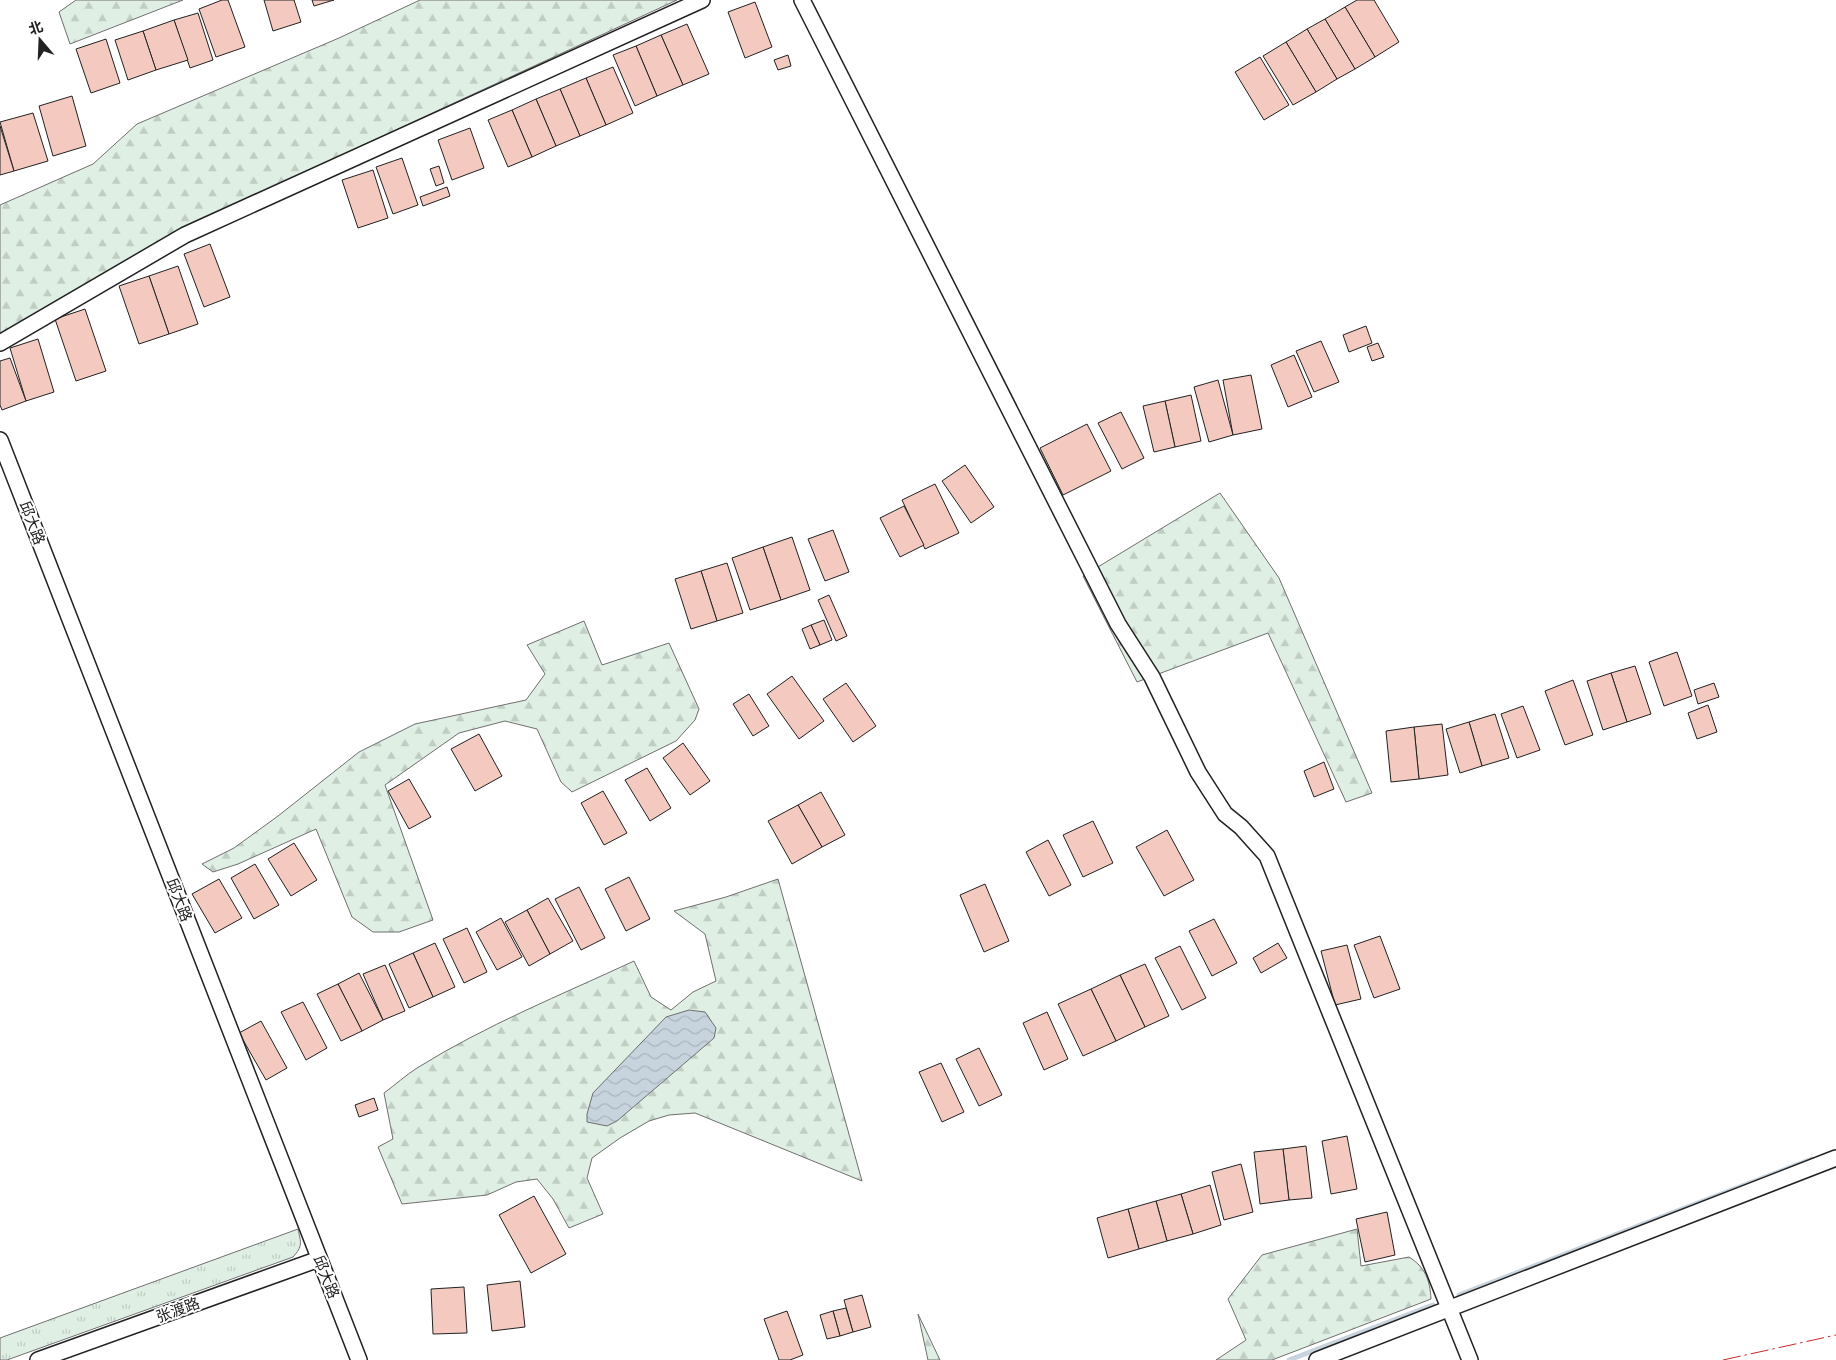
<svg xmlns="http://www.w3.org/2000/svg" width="1836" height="1360" font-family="Jost,'Noto Sans SC',sans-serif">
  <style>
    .grass { fill: url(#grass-tufts); stroke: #6f6f6f }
    .forest { fill: url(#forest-firs); stroke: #6f6f6f }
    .water { fill: url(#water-waves); stroke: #6f6f6f }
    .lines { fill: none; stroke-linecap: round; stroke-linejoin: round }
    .stream { stroke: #c7d3dd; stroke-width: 5 }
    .building { fill: #f3c9c0; stroke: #222 }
    .minor-casing { stroke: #222; stroke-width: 18 }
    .minor { stroke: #fff; stroke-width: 15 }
    .power { stroke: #c62828; stroke-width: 1; stroke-dasharray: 18 4 2.5 4; stroke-linecap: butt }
    .labels { text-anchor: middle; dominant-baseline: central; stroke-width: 4; stroke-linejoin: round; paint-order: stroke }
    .street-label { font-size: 15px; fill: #222; stroke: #fff }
  </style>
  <defs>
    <pattern id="grass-tufts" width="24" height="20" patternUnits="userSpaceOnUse" patternTransform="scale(1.25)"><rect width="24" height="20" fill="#e0efe3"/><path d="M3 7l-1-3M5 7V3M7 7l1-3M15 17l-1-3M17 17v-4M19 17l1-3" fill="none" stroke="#c0cdc2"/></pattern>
    <pattern id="forest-firs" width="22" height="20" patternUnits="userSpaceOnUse" patternTransform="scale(1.25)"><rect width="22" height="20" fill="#e0efe3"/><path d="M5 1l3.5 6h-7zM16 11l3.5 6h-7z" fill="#c0cdc2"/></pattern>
    <pattern id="water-waves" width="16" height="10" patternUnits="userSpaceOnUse" patternTransform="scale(1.25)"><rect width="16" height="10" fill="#c7d3dd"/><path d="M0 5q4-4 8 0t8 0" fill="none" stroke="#abb5bd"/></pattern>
  </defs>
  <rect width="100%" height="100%" fill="#fff"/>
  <path class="grass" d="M 298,1229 C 301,1243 303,1246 293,1257 L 7,1360 L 0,1360 L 0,1338 Z"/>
  <g class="forest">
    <path d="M 76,0 L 183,0 L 70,44 L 59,12 Z"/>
    <path d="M 420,0 L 677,0 L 177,231 L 0,337 L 0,205 L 93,164 L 137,124 L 339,38 Z"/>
    <path d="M 1220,493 L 1279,578 L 1372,793 L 1346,802 L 1268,633 L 1137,682 L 1083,576 Z"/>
    <path d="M 584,621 L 602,665 L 669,643 L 699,709 L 695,720 L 676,741 L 572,792 L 561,782 L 537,729 L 505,721 L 459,733 L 385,785 L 433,920 L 399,932 L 373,932 L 352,917 L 316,829 L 238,864 L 213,872 L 202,864 L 234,848 L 278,816 L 359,752 L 415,724 L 526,700 L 545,674 L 527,645 Z"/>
    <path d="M 778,879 L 862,1181 L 695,1113 L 669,1115 L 649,1121 L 620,1138 L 592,1158 L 587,1178 L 603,1214 L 569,1228 L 553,1199 L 537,1179 L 516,1182 L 487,1195 L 402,1204 L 378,1147 L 393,1139 L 384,1093 C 395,1085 406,1075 417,1068 C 486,1025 561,995 634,961 L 651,997 L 671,1010 L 693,992 L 716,981 L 705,934 L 674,911 L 726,897 Z"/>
    <path d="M 1357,1229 L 1361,1266 L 1409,1257 C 1425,1267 1430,1280 1431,1299 L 1272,1360 L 1216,1360 L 1246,1340 L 1228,1299 L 1262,1255 Z"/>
    <path d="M 918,1314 L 940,1360 L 928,1360 Z"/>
  </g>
  <path class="water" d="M 689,1010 L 705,1012 L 716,1028 L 714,1038 L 617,1121 L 607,1126 L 587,1122 L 587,1114 L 593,1093 L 666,1017 Z"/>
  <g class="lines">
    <g class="stream">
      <path d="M 1459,1295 L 1812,1159"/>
      <path d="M 1289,1360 L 1433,1305"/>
    </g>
  </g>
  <g class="building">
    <path d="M 222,0 L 228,0 L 245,47 L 216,57 L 199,9 Z"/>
    <path d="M 264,0 L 294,0 L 301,22 L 273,31 Z"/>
    <path d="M 312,0 L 334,0 L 314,6 Z"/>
    <path d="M 1357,0 L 1374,0 L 1399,42 L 1375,57 L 1345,7 Z"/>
    <path d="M 755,2 L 772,47 L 745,58 L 728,12 Z"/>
    <path d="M 1345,7 L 1375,57 L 1355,69 L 1325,19 Z"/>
    <path d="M 198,13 L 213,60 L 190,68 L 174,20 Z"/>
    <path d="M 1325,19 L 1355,69 L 1337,79 L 1307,29 Z"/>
    <path d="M 174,20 L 188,60 L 156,70 L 143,31 Z"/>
    <path d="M 687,24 L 709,74 L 683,85 L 661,35 Z"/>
    <path d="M 1307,29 L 1337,79 L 1316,92 L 1286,42 Z"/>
    <path d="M 143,31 L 156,70 L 128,80 L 115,40 Z"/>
    <path d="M 661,35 L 683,85 L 657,96 L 636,46 Z"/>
    <path d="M 106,39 L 120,83 L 91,93 L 76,49 Z"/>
    <path d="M 1286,42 L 1316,92 L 1293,105 L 1263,56 Z"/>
    <path d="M 636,46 L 657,96 L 635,106 L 613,55 Z"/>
    <path d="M 788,55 L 791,66 L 778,70 L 774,60 Z"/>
    <path d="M 1260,57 L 1289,105 L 1264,120 L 1235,72 Z"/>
    <path d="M 613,67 L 633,113 L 606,125 L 586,78 Z"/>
    <path d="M 586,78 L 606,125 L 580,136 L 560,89 Z"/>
    <path d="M 560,89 L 580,136 L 556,146 L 536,99 Z"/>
    <path d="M 72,96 L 86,146 L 53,156 L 39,106 Z"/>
    <path d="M 536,99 L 556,146 L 532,157 L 512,110 Z"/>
    <path d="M 512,110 L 532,157 L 508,167 L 488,120 Z"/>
    <path d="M 33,113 L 48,161 L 14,171 L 0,122 Z"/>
    <path d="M 0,126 L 14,171 L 0,175 Z"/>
    <path d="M 470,128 L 484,168 L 452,180 L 438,140 Z"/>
    <path d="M 402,158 L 418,205 L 393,214 L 376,167 Z"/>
    <path d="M 439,166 L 444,183 L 436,186 L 430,169 Z"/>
    <path d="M 373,170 L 388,218 L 358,228 L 342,180 Z"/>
    <path d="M 447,187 L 450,196 L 423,206 L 420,197 Z"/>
    <path d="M 210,244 L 230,297 L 204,307 L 184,254 Z"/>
    <path d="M 178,266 L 198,324 L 169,334 L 149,276 Z"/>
    <path d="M 149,276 L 169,334 L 139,344 L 119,286 Z"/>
    <path d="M 85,309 L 106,371 L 76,381 L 55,319 Z"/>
    <path d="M 1366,326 L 1372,343 L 1349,352 L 1343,335 Z"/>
    <path d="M 38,339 L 54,392 L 26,401 L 10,348 Z"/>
    <path d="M 1321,341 L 1339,382 L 1314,392 L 1296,351 Z"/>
    <path d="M 1378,343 L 1384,357 L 1372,361 L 1367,347 Z"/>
    <path d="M 1294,355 L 1312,397 L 1288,407 L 1271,365 Z"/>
    <path d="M 10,358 L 26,401 L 2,410 L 0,405 L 0,361 Z"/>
    <path d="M 1251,375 L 1262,429 L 1233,435 L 1223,380 Z"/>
    <path d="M 1218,380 L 1233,435 L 1209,442 L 1194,387 Z"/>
    <path d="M 1191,395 L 1201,441 L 1175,447 L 1165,401 Z"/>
    <path d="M 1165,401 L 1175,447 L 1154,452 L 1143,406 Z"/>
    <path d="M 1121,412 L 1144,458 L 1122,469 L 1098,423 Z"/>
    <path d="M 1087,424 L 1111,471 L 1063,495 L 1040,448 Z"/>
    <path d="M 965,465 L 994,507 L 971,523 L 942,481 Z"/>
    <path d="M 935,484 L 959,533 L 925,549 L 902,500 Z"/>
    <path d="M 904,506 L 924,545 L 900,557 L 880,518 Z"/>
    <path d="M 833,530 L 849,572 L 825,581 L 808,539 Z"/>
    <path d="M 792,537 L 810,590 L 781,600 L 763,547 Z"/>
    <path d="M 763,547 L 781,600 L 750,610 L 732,558 Z"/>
    <path d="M 727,563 L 743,613 L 717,621 L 701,571 Z"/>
    <path d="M 701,571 L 717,621 L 691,629 L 675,579 Z"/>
    <path d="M 829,595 L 847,636 L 836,641 L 818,600 Z"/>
    <path d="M 824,620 L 832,640 L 820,645 L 811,625 Z"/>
    <path d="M 811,625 L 820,645 L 810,649 L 802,629 Z"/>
    <path d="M 1677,652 L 1692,696 L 1664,706 L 1649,662 Z"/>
    <path d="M 1635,666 L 1651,714 L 1627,722 L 1611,673 Z"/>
    <path d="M 1611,673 L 1627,722 L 1603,730 L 1587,681 Z"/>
    <path d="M 792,676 L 824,721 L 799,739 L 767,694 Z"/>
    <path d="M 1573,680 L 1593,735 L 1565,745 L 1545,691 Z"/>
    <path d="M 846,683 L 876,726 L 853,742 L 823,699 Z"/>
    <path d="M 1714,683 L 1719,697 L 1698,704 L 1694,690 Z"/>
    <path d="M 749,694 L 769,726 L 753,736 L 733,704 Z"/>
    <path d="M 1708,705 L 1717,732 L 1697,739 L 1688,713 Z"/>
    <path d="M 1523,706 L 1540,750 L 1517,758 L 1501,714 Z"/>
    <path d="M 1495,714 L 1509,758 L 1482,766 L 1469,722 Z"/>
    <path d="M 1469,722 L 1482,766 L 1460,773 L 1446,729 Z"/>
    <path d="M 1442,724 L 1448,775 L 1419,779 L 1414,727 Z"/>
    <path d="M 1414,727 L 1419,779 L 1391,782 L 1386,731 Z"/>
    <path d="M 479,734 L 502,776 L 475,791 L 451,749 Z"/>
    <path d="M 683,743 L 710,781 L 690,795 L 663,758 Z"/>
    <path d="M 1324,762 L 1334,789 L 1314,797 L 1304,771 Z"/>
    <path d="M 647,768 L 671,808 L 650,821 L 625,780 Z"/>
    <path d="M 409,779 L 431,817 L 409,829 L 388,791 Z"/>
    <path d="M 603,791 L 627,833 L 604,845 L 581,803 Z"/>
    <path d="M 821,792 L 845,835 L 822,847 L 798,805 Z"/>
    <path d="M 798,805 L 822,847 L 792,864 L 768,821 Z"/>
    <path d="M 1093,821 L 1113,863 L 1083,877 L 1063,835 Z"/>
    <path d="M 1167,830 L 1194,880 L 1164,896 L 1136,847 Z"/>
    <path d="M 1048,840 L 1071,885 L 1049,896 L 1026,852 Z"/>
    <path d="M 294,843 L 317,880 L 291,896 L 268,859 Z"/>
    <path d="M 255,864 L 279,905 L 254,919 L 231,878 Z"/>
    <path d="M 629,877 L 650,919 L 626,931 L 605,889 Z"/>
    <path d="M 219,879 L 242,918 L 215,933 L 192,894 Z"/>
    <path d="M 985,884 L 1009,941 L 984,952 L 960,895 Z"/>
    <path d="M 579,887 L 605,938 L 581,950 L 555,899 Z"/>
    <path d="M 548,898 L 573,941 L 550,954 L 527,910 Z"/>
    <path d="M 527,910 L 550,954 L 529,966 L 505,922 Z"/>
    <path d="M 501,918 L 522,957 L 497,970 L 476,932 Z"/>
    <path d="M 1214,919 L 1237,963 L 1212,976 L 1189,931 Z"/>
    <path d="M 467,928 L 487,972 L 464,983 L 443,939 Z"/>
    <path d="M 1380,936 L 1400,989 L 1374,998 L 1354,945 Z"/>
    <path d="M 435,943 L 455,987 L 433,997 L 413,953 Z"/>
    <path d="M 1278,943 L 1287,958 L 1261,973 L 1253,958 Z"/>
    <path d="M 1347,945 L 1361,999 L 1335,1005 L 1321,951 Z"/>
    <path d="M 1180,946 L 1206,998 L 1182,1010 L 1155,958 Z"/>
    <path d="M 413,953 L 433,997 L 409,1008 L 389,964 Z"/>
    <path d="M 1145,964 L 1169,1016 L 1145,1027 L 1120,975 Z"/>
    <path d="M 385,965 L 405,1011 L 383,1020 L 363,974 Z"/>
    <path d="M 359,973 L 383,1020 L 362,1031 L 338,984 Z"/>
    <path d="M 1120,975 L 1145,1027 L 1116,1041 L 1091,989 Z"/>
    <path d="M 338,984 L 362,1031 L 341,1041 L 317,994 Z"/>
    <path d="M 1091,989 L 1116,1041 L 1083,1056 L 1058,1004 Z"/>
    <path d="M 303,1002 L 327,1048 L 306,1060 L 281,1012 Z"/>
    <path d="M 1047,1012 L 1068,1059 L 1044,1070 L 1023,1023 Z"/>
    <path d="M 261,1021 L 287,1068 L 266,1080 L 239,1033 Z"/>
    <path d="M 979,1048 L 1002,1095 L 979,1106 L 956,1059 Z"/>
    <path d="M 941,1063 L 964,1112 L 942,1122 L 919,1072 Z"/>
    <path d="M 374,1098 L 378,1110 L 359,1117 L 355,1105 Z"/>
    <path d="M 1347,1136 L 1357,1189 L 1331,1194 L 1322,1141 Z"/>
    <path d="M 1306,1146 L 1312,1198 L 1289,1200 L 1283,1149 Z"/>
    <path d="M 1283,1149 L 1289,1200 L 1260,1204 L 1254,1152 Z"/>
    <path d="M 1241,1164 L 1253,1212 L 1224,1220 L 1212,1172 Z"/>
    <path d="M 1210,1185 L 1221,1225 L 1193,1234 L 1181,1194 Z"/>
    <path d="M 1181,1194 L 1193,1234 L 1167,1241 L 1156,1201 Z"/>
    <path d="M 534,1196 L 566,1254 L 531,1273 L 499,1215 Z"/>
    <path d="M 1156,1201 L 1167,1241 L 1139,1249 L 1128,1209 Z"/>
    <path d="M 1128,1209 L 1139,1249 L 1108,1258 L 1097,1218 Z"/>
    <path d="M 1387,1212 L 1395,1255 L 1365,1262 L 1356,1219 Z"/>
    <path d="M 520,1281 L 525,1327 L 492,1331 L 487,1285 Z"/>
    <path d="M 464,1287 L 467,1333 L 433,1334 L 431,1289 Z"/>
    <path d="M 862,1295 L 871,1327 L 853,1332 L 844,1300 Z"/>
    <path d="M 846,1308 L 853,1332 L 840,1336 L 833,1311 Z"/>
    <path d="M 787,1311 L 803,1355 L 790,1360 L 779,1360 L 764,1319 Z"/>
    <path d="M 833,1311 L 840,1336 L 827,1339 L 820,1315 Z"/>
  </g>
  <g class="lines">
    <g class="minor-casing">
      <g id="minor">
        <path d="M 802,0 L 1118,624 L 1152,677 L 1198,772 L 1225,814 L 1241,827 L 1267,856 L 1470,1360"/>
        <path d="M 0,343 L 185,235 L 702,0"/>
        <path d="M 0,440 L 359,1360"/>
        <path d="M 38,1360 L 319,1259"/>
        <path d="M 1317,1360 L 1836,1158"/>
      </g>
    </g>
    <use href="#minor" class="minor"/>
    <path class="power" d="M 1723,1360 L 1836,1335"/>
  </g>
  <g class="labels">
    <g class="street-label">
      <text transform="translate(32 523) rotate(69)">邱大路</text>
      <text transform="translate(179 900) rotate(69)">邱大路</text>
      <text transform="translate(326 1277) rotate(68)">邱大路</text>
      <text transform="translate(178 1310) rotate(-20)">张渡路</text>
    </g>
  </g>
  <g transform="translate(40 40) rotate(341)" stroke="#ffffff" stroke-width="4" paint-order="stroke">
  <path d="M0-4L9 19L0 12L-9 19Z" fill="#222222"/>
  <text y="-8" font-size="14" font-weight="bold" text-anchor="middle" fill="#222222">北</text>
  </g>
</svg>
